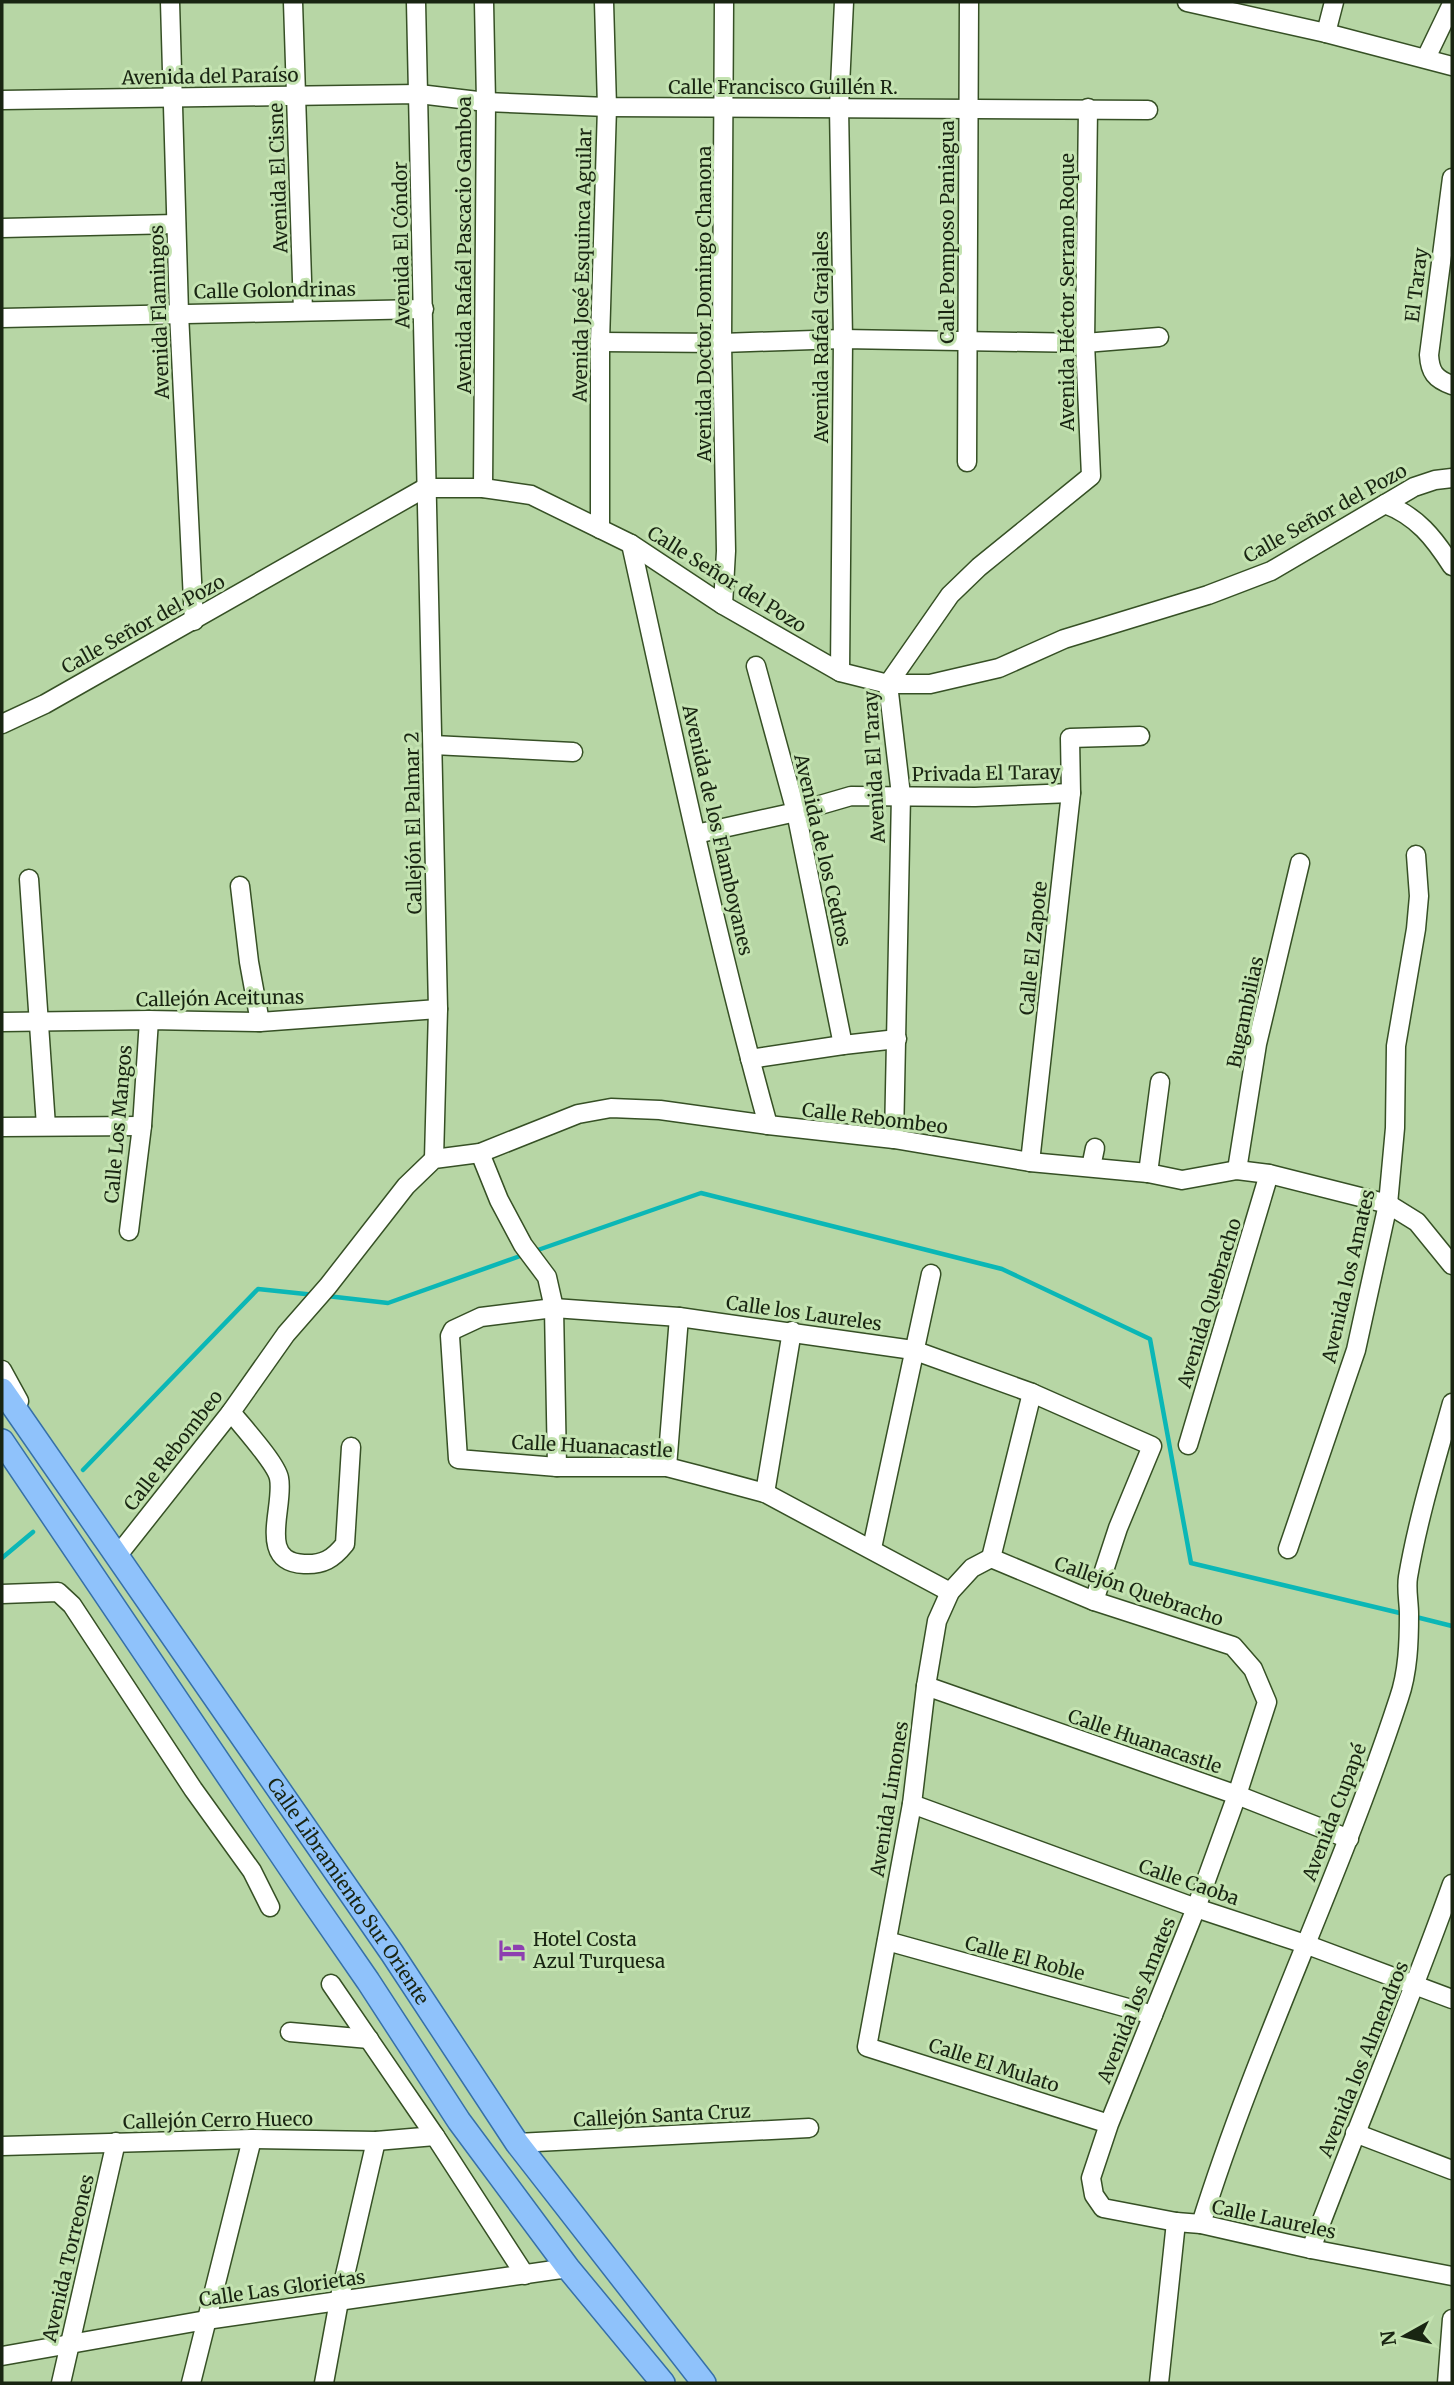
<svg xmlns="http://www.w3.org/2000/svg" width="1454" height="2385" font-family="Merriweather,serif">
  <style>
    .lines { fill: none; stroke-linecap: round; stroke-linejoin: round }
    .stream { stroke: #0bb7b6; stroke-width: 4.5 }
    .minor-casing { stroke: #365025; stroke-width: 21 }
    .major-casing { stroke: #3670a8; stroke-width: 26 }
    .minor { stroke: #fff; stroke-width: 18 }
    .major { stroke: #8fc2fb; stroke-width: 23 }
    .labels { text-anchor: middle; dominant-baseline: central; stroke-width: 6; stroke-linejoin: round; paint-order: stroke }
    .street-label { font-size: 19px; fill: #192512; stroke: #c4e3b1 }
    .poi-label { font-size: 19px; fill: #192512; stroke: #c4e3b1; text-anchor: start }
  </style>
  <rect width="100%" height="100%" fill="#b7d6a5"/>
  <g class="lines">
    <g class="stream">
      <path d="M 535,1251 L 701,1193 L 1002,1269 L 1150,1339 L 1191,1563 L 1404,1614"/>
      <path d="M 327,1296 L 388,1303 L 523,1255"/>
      <path d="M 83,1470 L 258,1289 L 315,1295"/>
      <path d="M 2,1558 L 33,1532"/>
      <path d="M 1412,1616 L 1452,1626"/>
    </g>
    <g class="minor-casing">
      <g id="minor">
        <path d="M 170,2 L 179,313 L 194,621"/>
        <path d="M 293,2 L 303,311"/>
        <path d="M 416,2 L 438,1009 L 434,1159"/>
        <path d="M 1187,2 L 1326,33 L 1452,66"/>
        <path d="M 1326,33 L 1334,2"/>
        <path d="M 1426,58 L 1452,4"/>
        <path d="M 2,100 L 419,94 L 486,102 L 607,107 L 1148,110"/>
        <path d="M 1452,178 L 1429,355 C 1430,372 1435,379 1452,385"/>
        <path d="M 2,228 L 176,224"/>
        <path d="M 2,318 L 424,309"/>
        <path d="M 600,342 L 722,343 L 843,339 L 1085,343 L 1159,337"/>
        <path d="M 967,462 L 969,2"/>
        <path d="M 483,488 L 486,102 L 484,2"/>
        <path d="M 1385,504 C 1417,516 1434,538 1452,566"/>
        <path d="M 600,529 L 600,342 L 607,107 L 604,2"/>
        <path d="M 631,544 C 674,738 715,934 768,1125"/>
        <path d="M 723,605 L 726,551 L 722,343 L 724,2"/>
        <path d="M 756,666 L 796,812 L 843,1045"/>
        <path d="M 840,672 L 843,339 L 839,107 L 844,2"/>
        <path d="M 2,724 L 45,704 L 425,488 L 483,488 L 531,495 L 631,544 L 723,605 L 840,672 L 888,684 L 930,684 L 999,668 L 1064,639 L 1208,595 L 1271,571 L 1414,487 L 1435,480 L 1452,478"/>
        <path d="M 433,745 L 573,752"/>
        <path d="M 696,834 L 796,812 L 851,796 L 975,797 L 1071,793"/>
        <path d="M 29,879 L 46,1126"/>
        <path d="M 240,886 L 249,962 L 260,1022"/>
        <path d="M 2,1022 L 149,1020 L 260,1022 L 438,1009"/>
        <path d="M 750,1059 L 843,1045 L 897,1039"/>
        <path d="M 2,1127 L 142,1126"/>
        <path d="M 894,1139 L 901,795 L 888,684 L 950,595 L 979,567 L 1091,476 L 1085,343 L 1088,108"/>
        <path d="M 480,1153 L 499,1200 L 523,1245 L 547,1277 L 554,1308 L 557,1467"/>
        <path d="M 1030,1162 L 1071,793 L 1070,738 L 1140,736"/>
        <path d="M 1091,1167 L 1095,1148"/>
        <path d="M 1237,1170 L 1257,1044 L 1300,863"/>
        <path d="M 1148,1173 L 1160,1082"/>
        <path d="M 129,1231 L 142,1126 L 149,1020"/>
        <path d="M 2,1370 L 19,1401"/>
        <path d="M 231,1412 C 242,1426 276,1463 279,1478 C 285,1506 256,1562 304,1564 C 323,1565 333,1559 345,1544 L 351,1447"/>
        <path d="M 1188,1445 L 1269,1174"/>
        <path d="M 667,1467 L 679,1317"/>
        <path d="M 765,1493 L 792,1331"/>
        <path d="M 872,1548 L 931,1274"/>
        <path d="M 1288,1549 L 1356,1350 L 1388,1204 L 1395,1128 L 1396,1046 L 1416,929 L 1419,896 L 1416,855"/>
        <path d="M 118,1555 L 231,1412 L 286,1334 L 328,1286 L 406,1186 L 434,1159 L 480,1153 L 578,1114 L 611,1108 L 660,1110 L 768,1125 L 894,1139 L 1030,1162 L 1148,1173 L 1182,1180 L 1237,1170 L 1269,1174 L 1388,1204 L 1417,1222 L 1452,1265"/>
        <path d="M 991,1558 L 1032,1393"/>
        <path d="M 950,1592 L 765,1493 L 698,1475 L 667,1467 L 557,1467 L 458,1459 L 450,1336 L 453,1330 L 481,1317 L 554,1308 L 679,1317 L 913,1350 L 1032,1393 L 1152,1446 L 1118,1528 L 1094,1601"/>
        <path d="M 2,1594 L 58,1592 L 72,1605 L 193,1789 L 252,1871 L 270,1907"/>
        <path d="M 926,1686 L 1237,1795 L 1349,1839"/>
        <path d="M 912,1804 L 1196,1908 L 1305,1944 L 1452,1999"/>
        <path d="M 887,1941 L 1153,2015"/>
        <path d="M 331,1984 L 435,2136 L 525,2275"/>
        <path d="M 290,2032 L 369,2039"/>
        <path d="M 1109,2124 L 867,2047 L 912,1804 L 926,1686 L 937,1621 L 950,1592 L 972,1568 L 991,1558 L 1094,1601 L 1233,1646 L 1253,1669 L 1267,1702 L 1237,1795 L 1196,1908 L 1109,2124 L 1091,2178 L 1094,2195 L 1103,2208 L 1176,2222 L 1201,2224 L 1311,2249 L 1452,2276"/>
        <path d="M 1355,2133 L 1452,2170"/>
        <path d="M 517,2143 L 809,2128"/>
        <path d="M 2,2146 L 252,2139 L 376,2141 L 435,2136"/>
        <path d="M 1201,2224 C 1257,2045 1341,1876 1399,1698 C 1408,1672 1409,1642 1409,1614 C 1409,1602 1406,1589 1408,1577 C 1418,1518 1436,1460 1452,1403"/>
        <path d="M 1311,2249 C 1357,2127 1408,2007 1452,1884"/>
        <path d="M 2,2356 L 206,2320 L 568,2268"/>
        <path d="M 61,2383 L 116,2142"/>
        <path d="M 191,2383 L 252,2139"/>
        <path d="M 324,2383 L 339,2301 L 376,2141"/>
        <path d="M 1159,2383 L 1176,2222"/>
        <path d="M 1447,2383 L 1452,2319"/>
      </g>
    </g>
    <g class="major-casing">
      <g id="major">
        <path id="s1" d="M 2,1390 L 392,1953 L 517,2143 L 704,2383"/>
        <path d="M 2,1441 L 312,1900 L 368,1981 L 459,2121 L 568,2268 L 663,2383"/>
      </g>
    </g>
    <use href="#minor" class="minor"/>
    <use href="#major" class="major"/>
  </g>
  <defs>
    <g id="hotel-bare" transform="scale(2.1)"><path d="M-6-4.5h1.5V1H6V5H4.5V3h-9V5H-6ZM-4 0a1.8 1.8 0 1 1 3.6 0ZM.5 0V-2.5h3Q6-2.5 6 0Z" fill="#8d3fb0" stroke="#c4e3b1" stroke-width="2.5" paint-order="stroke"/></g>
  </defs>
  <g fill-rule="evenodd">
    <use href="#hotel-bare" x="512" y="1950"/>
  </g>
  <g class="labels">
    <g class="street-label">
      <text transform="translate(210 76) rotate(-1)">Avenida del Paraíso</text>
      <text x="783" y="87">Calle Francisco Guillén R.</text>
      <text transform="translate(278 178) rotate(-92)">Avenida El Cisne</text>
      <text transform="translate(947 232) rotate(-90)">Calle Pomposo Paniagua</text>
      <text transform="translate(401 245) rotate(-91)">Avenida El Cóndor</text>
      <text transform="translate(464 245) rotate(-90)">Avenida Rafaél Pascacio Gamboa</text>
      <text transform="translate(582 265) rotate(-89)">Avenida José Esquinca Aguilar</text>
      <text transform="translate(1416 285) rotate(-83)">El Taray</text>
      <text transform="translate(275 290) rotate(-1)">Calle Golondrinas</text>
      <text transform="translate(1067 292) rotate(-90)">Avenida Héctor Serrano Roque</text>
      <text transform="translate(704 304) rotate(-90)">Avenida Doctor Domingo Chanona</text>
      <text transform="translate(159 312) rotate(-92)">Avenida Flamingos</text>
      <text transform="translate(821 337) rotate(-90)">Avenida Rafaél Grajales</text>
      <text transform="translate(1325 513) rotate(-29)">Calle Señor del Pozo</text>
      <text transform="translate(727 579) rotate(32)">Calle Señor del Pozo</text>
      <text transform="translate(143 624) rotate(-29)">Calle Señor del Pozo</text>
      <text transform="translate(874 767) rotate(-93)">Avenida El Taray</text>
      <text transform="translate(986 773) rotate(-1)">Privada El Taray</text>
      <text transform="translate(413 823) rotate(-91)">Callejón El Palmar 2</text>
      <text transform="translate(718 830) rotate(77)">Avenida de los Flamboyanes</text>
      <text transform="translate(823 850) rotate(77)">Avenida de los Cedros</text>
      <text transform="translate(1033 948) rotate(-84)">Calle El Zapote</text>
      <text transform="translate(220 998) rotate(-1)">Callejón Aceitunas</text>
      <text transform="translate(1245 1012) rotate(-78)">Bugambilias</text>
      <text transform="translate(875 1118) rotate(7)">Calle Rebombeo</text>
      <text transform="translate(118 1124) rotate(-85)">Calle Los Mangos</text>
      <text transform="translate(1348 1276) rotate(-77)">Avenida los Amates</text>
      <text transform="translate(1209 1303) rotate(-73)">Avenida Quebracho</text>
      <text transform="translate(804 1313) rotate(8)">Calle los Laureles</text>
      <text transform="translate(592 1446) rotate(3)">Calle Huanacastle</text>
      <text transform="translate(173 1450) rotate(-52)">Calle Rebombeo</text>
      <text transform="translate(1139 1591) rotate(19)">Callejón Quebracho</text>
      <text transform="translate(1145 1741) rotate(19)">Calle Huanacastle</text>
      <text transform="translate(889 1799) rotate(-81)">Avenida Limones</text>
      <text transform="translate(1334 1812) rotate(-69)">Avenida Cupapé</text>
      <text transform="translate(1189 1882) rotate(19)">Calle Caoba</text>
      <text stroke="none"><textPath href="#s1" startOffset="609">Calle Libramiento Sur Oriente</textPath></text>
      <text transform="translate(1025 1958) rotate(15)">Calle El Roble</text>
      <text transform="translate(1136 2000) rotate(-68)">Avenida los Amates</text>
      <text transform="translate(1363 2059) rotate(-68)">Avenida los Almendros</text>
      <text transform="translate(994 2065) rotate(18)">Calle El Mulato</text>
      <text transform="translate(662 2115) rotate(-3)">Callejón Santa Cruz</text>
      <text transform="translate(218 2120) rotate(-1)">Callejón Cerro Hueco</text>
      <text transform="translate(1274 2219) rotate(12)">Calle Laureles</text>
      <text transform="translate(68 2258) rotate(-77)">Avenida Torreones</text>
      <text transform="translate(282 2288) rotate(-8)">Calle Las Glorietas</text>
    </g>
    <g class="poi-label">
      <text x="533" y="1939">Hotel Costa<tspan x="533" dy="22">Azul Turquesa</tspan></text>
    </g>
  </g>
  <rect width="1454" height="2385" fill="none" stroke="#192512" stroke-width="7"/>
  <g transform="translate(1405 2336) rotate(262)" stroke="#c4e3b1" stroke-width="5" paint-order="stroke">
  <path d="M0-5L12 26L0 18L-12 26Z" fill="#192512"/>
  <text y="-10" font-size="19" font-weight="bold" text-anchor="middle" fill="#192512">N</text>
  </g>
</svg>
